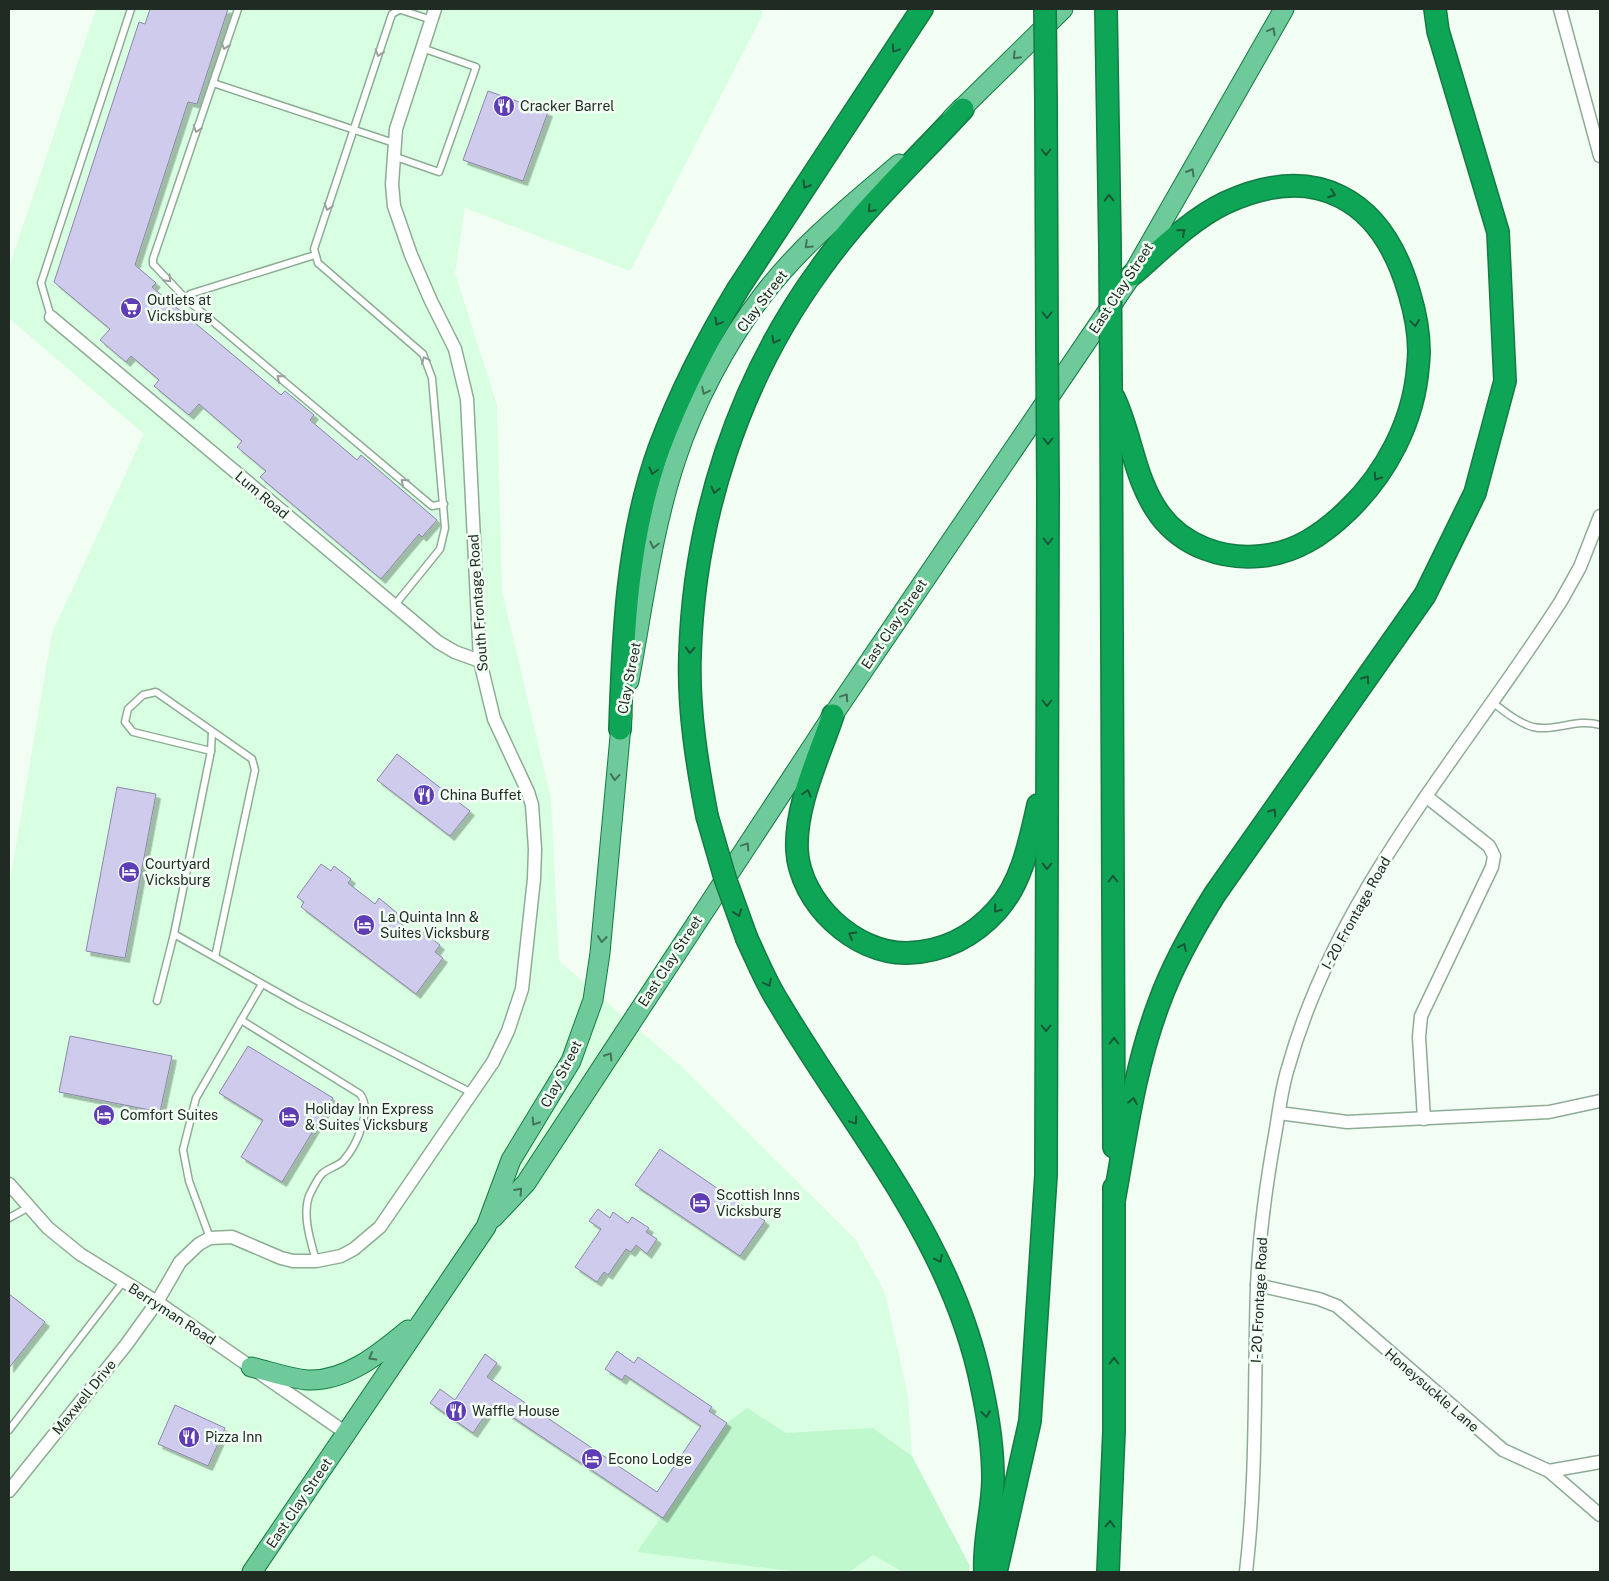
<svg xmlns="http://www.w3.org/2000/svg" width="1609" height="1581" font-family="'Public Sans',sans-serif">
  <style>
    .built { fill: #d8ffe1 }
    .green { fill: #c0f8ce }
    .building { fill: #cfcbed; stroke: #8b87a6; filter: url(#shadow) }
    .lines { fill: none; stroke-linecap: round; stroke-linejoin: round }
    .lane-casing { stroke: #8eac95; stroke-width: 9 }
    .street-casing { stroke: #8eac95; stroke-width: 15 }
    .primary-casing { stroke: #147b44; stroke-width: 21 }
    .highway-casing { stroke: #147b44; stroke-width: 24 }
    .lane { stroke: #fff; stroke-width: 6 }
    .street { stroke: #fff; stroke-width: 12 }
    .primary { stroke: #6eca9a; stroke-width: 19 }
    .highway { stroke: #0ea656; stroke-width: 21 }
    .highway-bridge-casing { stroke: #147b44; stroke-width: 24; stroke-linecap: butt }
    .highway-bridge { stroke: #0ea656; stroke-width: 21 }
    .oneway { stroke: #437359 }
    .oneway2 { stroke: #9ba09c }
    .oneway3 { stroke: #1a5735 }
    .labels { text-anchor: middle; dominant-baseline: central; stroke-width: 5; stroke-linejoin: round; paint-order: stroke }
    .poi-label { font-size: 14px; fill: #202c23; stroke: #f2fef4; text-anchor: start }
    .street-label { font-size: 14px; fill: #202c23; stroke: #f2fef4 }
  </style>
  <defs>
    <filter id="shadow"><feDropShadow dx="4.5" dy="4.5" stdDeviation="0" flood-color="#0004"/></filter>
  </defs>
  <rect width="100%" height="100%" fill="#f2fef4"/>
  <path class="built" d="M 96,9 L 762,9 L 762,16 L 630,271 L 465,208 L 455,273 L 497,405 L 502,591 L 551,799 L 559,961 L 684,1069 L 856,1240 L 885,1293 L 908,1396 L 920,1572 L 9,1572 L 9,887 L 52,633 L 144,434 L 9,318 L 9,267 Z"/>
  <path class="green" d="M 747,1408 L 786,1433 L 873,1428 L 912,1456 L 970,1566 L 969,1572 L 903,1572 L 873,1555 L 849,1572 L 799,1572 L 637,1552 L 727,1423 Z"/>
  <g class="building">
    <path d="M 150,9 L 228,9 L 197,104 L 188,102 L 135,265 L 156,283 L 152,287 L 281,395 L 285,391 L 314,415 L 310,420 L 357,460 L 361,455 L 437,520 L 422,537 L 419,534 L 381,579 L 260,477 L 266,471 L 237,447 L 242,441 L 199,404 L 189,415 L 154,386 L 159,380 L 131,356 L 126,362 L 100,340 L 110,329 L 54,282 L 139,22 L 145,24 Z"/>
    <path d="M 488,91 L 548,112 L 523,181 L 463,160 Z"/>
    <path d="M 397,754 L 470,811 L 450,836 L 377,780 Z"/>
    <path d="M 117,787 L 156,794 L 125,958 L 86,951 Z"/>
    <path d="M 321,864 L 331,871 L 334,866 L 351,879 L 348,883 L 375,904 L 379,898 L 397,913 L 393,918 L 419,937 L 423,932 L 440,945 L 435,952 L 443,958 L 416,994 L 301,907 L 304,902 L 297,897 Z"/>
    <path d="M 70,1036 L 172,1056 L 160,1112 L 59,1092 Z"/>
    <path d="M 248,1046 L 333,1098 L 282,1182 L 241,1157 L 263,1120 L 219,1093 Z"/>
    <path d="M 660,1149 L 765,1221 L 740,1256 L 635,1185 Z"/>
    <path d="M 598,1209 L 610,1218 L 613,1212 L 628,1223 L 632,1217 L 649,1228 L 646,1232 L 657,1239 L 647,1254 L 636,1245 L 631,1252 L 626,1249 L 608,1275 L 604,1272 L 597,1282 L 575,1267 L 601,1229 L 589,1221 Z"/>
    <path d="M 9,1294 L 45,1322 L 9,1368 Z"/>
    <path d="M 617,1351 L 634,1363 L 638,1357 L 712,1407 L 709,1411 L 727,1423 L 663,1518 L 493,1404 L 473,1433 L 430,1403 L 440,1389 L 455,1400 L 485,1354 L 497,1363 L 487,1377 L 657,1492 L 701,1426 L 625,1375 L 622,1380 L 605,1369 Z"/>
    <path d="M 175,1405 L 225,1428 L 208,1466 L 158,1444 Z"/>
  </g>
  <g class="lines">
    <g class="lane-casing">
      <g id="lane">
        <path d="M 238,9 L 153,259 L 153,264 L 186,299 L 432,506 L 444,504"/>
        <path d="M 398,9 L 432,20"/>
        <path d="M 213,83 L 394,143"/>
        <path d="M 393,156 L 439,172 L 476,67 L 422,48"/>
        <path d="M 186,299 L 190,294 L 315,255"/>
        <path d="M 51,317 L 41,283 L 131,9"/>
        <path d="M 394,606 L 440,549 L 445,528 L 432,378 L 423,354 L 318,263 L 314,249 L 392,14 L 399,10"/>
        <path d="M 1492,702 C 1504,711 1518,723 1533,727 C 1555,732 1577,718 1600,725"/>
        <path d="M 211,751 L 133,732 L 125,722 L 128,709 L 143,695 L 156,692 L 252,759 L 255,770 L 215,957"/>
        <path d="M 174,934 L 298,1004 L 472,1093"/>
        <path d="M 157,1001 L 174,934 L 211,751 L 212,732"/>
        <path d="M 241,1020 L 360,1094 C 373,1110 356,1147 343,1161 C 338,1166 329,1168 323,1173 C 318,1177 312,1190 309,1196 C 302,1216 311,1242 316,1261"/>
        <path d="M 9,1218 L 29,1207"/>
        <path d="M 210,1238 L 189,1181 L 183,1150 L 196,1098 L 262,984"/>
        <path d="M 9,1430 L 123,1282"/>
      </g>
    </g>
    <g class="street-casing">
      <g id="street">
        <path d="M 1560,9 L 1600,156"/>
        <path d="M 51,317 L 438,642 L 455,652 L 480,661"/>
        <path d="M 1279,1113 L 1347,1122 L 1549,1112 L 1600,1101"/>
        <path d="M 1424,1119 L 1419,1037 L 1421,1016 L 1492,867 L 1494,856 L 1489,846 L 1427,797"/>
        <path d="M 9,1184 L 48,1228 L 80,1254 L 157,1302 L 346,1433"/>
        <path d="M 1257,1285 L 1319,1299 L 1337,1306 L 1503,1450 L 1549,1471 L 1600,1515"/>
        <path d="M 1549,1471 L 1600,1462"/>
        <path d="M 9,1491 L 126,1345 L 157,1302 L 180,1262 L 199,1244 L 210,1238 L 232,1237 L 281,1258 L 293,1261 L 316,1261 L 341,1256 L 354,1249 L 380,1227 L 493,1062 L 508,1031 L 522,989 L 534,879 L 535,849 L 532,805 L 528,792 L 494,719 L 480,661 L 467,399 L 455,349 L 431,301 L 411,255 L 394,206 L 392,184 L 396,129 L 435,9"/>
        <path d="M 1246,1572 C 1257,1478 1254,1382 1257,1287 C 1259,1237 1266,1185 1275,1135 C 1279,1113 1281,1090 1288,1068 C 1337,891 1464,753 1561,601 L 1580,567 L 1600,516"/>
      </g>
    </g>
    <g class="primary-casing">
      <g id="primary">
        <path d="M 952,118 L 1063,9"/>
        <path d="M 629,681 C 643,607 652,531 676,459 C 694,404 727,341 763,295 C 801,245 851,205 899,164"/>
        <path d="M 493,1218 L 526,1183 L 833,715 L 1132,275 L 1284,9"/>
        <path d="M 251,1367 C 269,1371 288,1378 307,1380 C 346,1382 380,1353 408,1330"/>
        <path d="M 252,1572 L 486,1227 L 511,1160 L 571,1061 L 593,1000 L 600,953 L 622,715"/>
      </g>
    </g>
    <g class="highway-casing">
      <g id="highway">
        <path d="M 1106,9 L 1110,247"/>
        <path d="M 1046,103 L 1047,339"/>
        <path d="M 1111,382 L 1114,1147"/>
        <path d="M 1114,398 C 1132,436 1134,480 1160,515 C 1183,546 1223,560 1261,556 C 1295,553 1322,535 1347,511 C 1386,474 1414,421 1418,366 C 1421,342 1416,315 1409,292 C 1382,199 1316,161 1225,203 C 1190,220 1161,250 1132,275"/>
        <path d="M 833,715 C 819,757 795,805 797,850 C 800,903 855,954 907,953 C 943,952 974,936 997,910 C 1022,883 1030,840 1038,805"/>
        <path d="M 620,729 C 623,635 627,538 659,449 C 680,393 707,340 738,289 L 922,9"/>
        <path d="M 707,816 C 697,764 688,709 690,655 C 694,517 739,380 820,269 C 861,211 915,161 963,109"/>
        <path d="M 747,939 C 757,960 766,983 779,1003 C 854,1130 953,1240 982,1388 C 988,1416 993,1449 993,1478 C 993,1509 983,1541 985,1572"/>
        <path d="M 1114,1201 C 1126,1134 1135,1066 1159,1003 C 1173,964 1193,929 1215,894 L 1425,595 L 1475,493 L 1505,381 L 1498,232 L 1438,31 L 1435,9"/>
        <path d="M 996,1572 L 1030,1421 L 1046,1175 L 1048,492"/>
        <path d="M 1108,1572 L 1114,1431 L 1114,1188"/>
      </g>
    </g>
    <use href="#lane" class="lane"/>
    <use href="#street" class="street"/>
    <use href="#primary" class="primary"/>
    <use href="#highway" class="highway"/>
    <g class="highway-bridge-casing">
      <g id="highway-bridge">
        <path d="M 1045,9 L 1046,103"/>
        <path d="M 1110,247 L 1111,382"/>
        <path d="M 1047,339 L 1048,492"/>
        <path d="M 707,816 L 725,878 L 747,939"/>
      </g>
    </g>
    <use href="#highway-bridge" class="highway-bridge"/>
  </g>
  <defs><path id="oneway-chevron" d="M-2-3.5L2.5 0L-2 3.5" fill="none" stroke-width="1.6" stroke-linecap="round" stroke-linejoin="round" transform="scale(1.25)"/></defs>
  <g class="oneway">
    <use href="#oneway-chevron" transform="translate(1272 31) rotate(-61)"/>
    <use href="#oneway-chevron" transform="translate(1016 56) rotate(135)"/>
    <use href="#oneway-chevron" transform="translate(1191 172) rotate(-60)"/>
    <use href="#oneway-chevron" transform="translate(808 245) rotate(136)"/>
    <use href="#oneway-chevron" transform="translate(705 391) rotate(116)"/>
    <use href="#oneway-chevron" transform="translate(654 545) rotate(103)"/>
    <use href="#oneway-chevron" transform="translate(845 697) rotate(-56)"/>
    <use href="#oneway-chevron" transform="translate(615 777) rotate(95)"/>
    <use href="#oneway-chevron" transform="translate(746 846) rotate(-56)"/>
    <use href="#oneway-chevron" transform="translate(602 939) rotate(97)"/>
    <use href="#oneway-chevron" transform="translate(609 1056) rotate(-57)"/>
    <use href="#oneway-chevron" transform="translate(535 1122) rotate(123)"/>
    <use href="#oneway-chevron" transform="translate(519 1191) rotate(-48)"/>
    <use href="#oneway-chevron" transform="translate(372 1357) rotate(150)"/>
  </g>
  <g class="oneway2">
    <use href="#oneway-chevron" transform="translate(225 46) rotate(109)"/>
    <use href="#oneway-chevron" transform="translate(379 53) rotate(109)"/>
    <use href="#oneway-chevron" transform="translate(197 129) rotate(109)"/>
    <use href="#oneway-chevron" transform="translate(328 207) rotate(108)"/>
    <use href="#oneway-chevron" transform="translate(168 279) rotate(47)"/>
    <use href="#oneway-chevron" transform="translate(425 360) rotate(-116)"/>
    <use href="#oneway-chevron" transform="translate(280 378) rotate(-140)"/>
    <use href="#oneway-chevron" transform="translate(404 482) rotate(-140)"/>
  </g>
  <g class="oneway3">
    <use href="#oneway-chevron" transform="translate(895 49) rotate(124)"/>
    <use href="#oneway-chevron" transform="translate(1046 152) rotate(90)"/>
    <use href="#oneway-chevron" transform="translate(806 185) rotate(123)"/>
    <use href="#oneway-chevron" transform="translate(1332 194) rotate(20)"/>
    <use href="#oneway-chevron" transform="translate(1109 198) rotate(-91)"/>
    <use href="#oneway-chevron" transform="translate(871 209) rotate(133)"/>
    <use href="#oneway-chevron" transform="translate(1182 232) rotate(-40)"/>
    <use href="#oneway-chevron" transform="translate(1047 315) rotate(90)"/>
    <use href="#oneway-chevron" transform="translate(718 322) rotate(121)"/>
    <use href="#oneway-chevron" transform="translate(1415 323) rotate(82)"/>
    <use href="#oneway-chevron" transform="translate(775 340) rotate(118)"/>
    <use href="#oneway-chevron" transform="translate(1048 441) rotate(90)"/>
    <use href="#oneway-chevron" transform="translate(653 471) rotate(105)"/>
    <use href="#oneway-chevron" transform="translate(1377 477) rotate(125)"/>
    <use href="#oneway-chevron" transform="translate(715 490) rotate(103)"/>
    <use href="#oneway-chevron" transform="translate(1048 541) rotate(90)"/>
    <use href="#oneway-chevron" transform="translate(690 650) rotate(93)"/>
    <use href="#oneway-chevron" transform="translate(1366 679) rotate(-55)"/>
    <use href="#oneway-chevron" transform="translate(1047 703) rotate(90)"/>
    <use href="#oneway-chevron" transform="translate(807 793) rotate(-74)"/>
    <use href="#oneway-chevron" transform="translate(1273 812) rotate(-55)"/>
    <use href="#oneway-chevron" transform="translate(1047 866) rotate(90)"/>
    <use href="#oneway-chevron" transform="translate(1113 879) rotate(-90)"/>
    <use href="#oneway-chevron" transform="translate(997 909) rotate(129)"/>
    <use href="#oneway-chevron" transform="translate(738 913) rotate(70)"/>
    <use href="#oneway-chevron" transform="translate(852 935) rotate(-150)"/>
    <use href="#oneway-chevron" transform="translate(1183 947) rotate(-65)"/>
    <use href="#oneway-chevron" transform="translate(768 983) rotate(64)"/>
    <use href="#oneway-chevron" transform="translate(1046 1028) rotate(90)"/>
    <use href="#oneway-chevron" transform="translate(1114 1041) rotate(-90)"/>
    <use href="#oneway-chevron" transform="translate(1133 1101) rotate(-79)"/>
    <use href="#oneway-chevron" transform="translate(854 1121) rotate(56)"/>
    <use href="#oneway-chevron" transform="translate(939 1259) rotate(64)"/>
    <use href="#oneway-chevron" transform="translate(1114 1361) rotate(-90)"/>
    <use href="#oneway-chevron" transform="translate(986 1414) rotate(83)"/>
    <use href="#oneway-chevron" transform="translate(1110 1524) rotate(-88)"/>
  </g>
  <defs>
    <g id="restaurant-disc" transform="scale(1.125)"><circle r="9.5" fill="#5f3db5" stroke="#f2fef4"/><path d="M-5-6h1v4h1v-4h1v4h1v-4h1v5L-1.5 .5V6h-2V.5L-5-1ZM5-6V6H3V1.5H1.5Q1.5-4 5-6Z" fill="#fff"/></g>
    <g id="supermarket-disc" transform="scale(1.125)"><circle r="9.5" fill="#5f3db5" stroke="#f2fef4"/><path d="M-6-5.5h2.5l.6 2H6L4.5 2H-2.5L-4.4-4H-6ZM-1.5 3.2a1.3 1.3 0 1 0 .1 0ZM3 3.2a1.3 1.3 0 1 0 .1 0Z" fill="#fff"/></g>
    <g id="hotel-disc" transform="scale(1.125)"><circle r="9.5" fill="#5f3db5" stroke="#f2fef4"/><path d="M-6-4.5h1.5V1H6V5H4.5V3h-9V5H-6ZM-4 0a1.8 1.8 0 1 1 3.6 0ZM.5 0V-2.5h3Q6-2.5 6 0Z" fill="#fff"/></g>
  </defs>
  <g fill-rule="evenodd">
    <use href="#restaurant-disc" x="504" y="106"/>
    <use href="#supermarket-disc" x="131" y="308"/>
    <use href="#restaurant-disc" x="424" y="795"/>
    <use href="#hotel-disc" x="129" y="872"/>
    <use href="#hotel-disc" x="364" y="925"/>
    <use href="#hotel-disc" x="104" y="1115"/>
    <use href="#hotel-disc" x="289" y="1117"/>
    <use href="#hotel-disc" x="700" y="1203"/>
    <use href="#restaurant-disc" x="456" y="1411"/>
    <use href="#restaurant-disc" x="189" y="1437"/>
    <use href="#hotel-disc" x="592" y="1459"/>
  </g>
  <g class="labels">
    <g class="poi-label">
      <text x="520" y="106">Cracker Barrel</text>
      <text x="147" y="300">Outlets at<tspan x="147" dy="16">Vicksburg</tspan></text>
      <text x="440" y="795">China Buffet</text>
      <text x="145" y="864">Courtyard<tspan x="145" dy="16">Vicksburg</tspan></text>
      <text x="380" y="917">La Quinta Inn &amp;<tspan x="380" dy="16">Suites Vicksburg</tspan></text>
      <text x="305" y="1109">Holiday Inn Express<tspan x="305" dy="16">&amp; Suites Vicksburg</tspan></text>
      <text x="120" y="1115">Comfort Suites</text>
      <text x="716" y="1195">Scottish Inns<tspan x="716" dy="16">Vicksburg</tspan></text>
      <text x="472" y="1411">Waffle House</text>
      <text x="205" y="1437">Pizza Inn</text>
      <text x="608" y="1459">Econo Lodge</text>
    </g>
    <g class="street-label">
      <text transform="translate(1121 288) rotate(-57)">East Clay Street</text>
      <text transform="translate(762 301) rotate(-53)">Clay Street</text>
      <text transform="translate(262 495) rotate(40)">Lum Road</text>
      <text transform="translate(478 603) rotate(-94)">South Frontage Road</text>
      <text transform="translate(894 624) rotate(-56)">East Clay Street</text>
      <text transform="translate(629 678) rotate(-79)">Clay Street</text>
      <text transform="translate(1356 913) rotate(-61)">I- 20 Frontage Road</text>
      <text transform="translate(670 961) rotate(-57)">East Clay Street</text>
      <text transform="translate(561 1074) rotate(-63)">Clay Street</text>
      <text transform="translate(1259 1300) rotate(-87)">I- 20 Frontage Road</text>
      <text transform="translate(172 1314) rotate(33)">Berryman Road</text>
      <text transform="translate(1432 1390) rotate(41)">Honeysuckle Lane</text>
      <text transform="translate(84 1397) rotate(-51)">Maxwell Drive</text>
      <text transform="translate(299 1503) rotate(-56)">East Clay Street</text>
    </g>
  </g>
  <rect width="1609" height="1581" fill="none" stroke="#202c23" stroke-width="20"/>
</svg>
